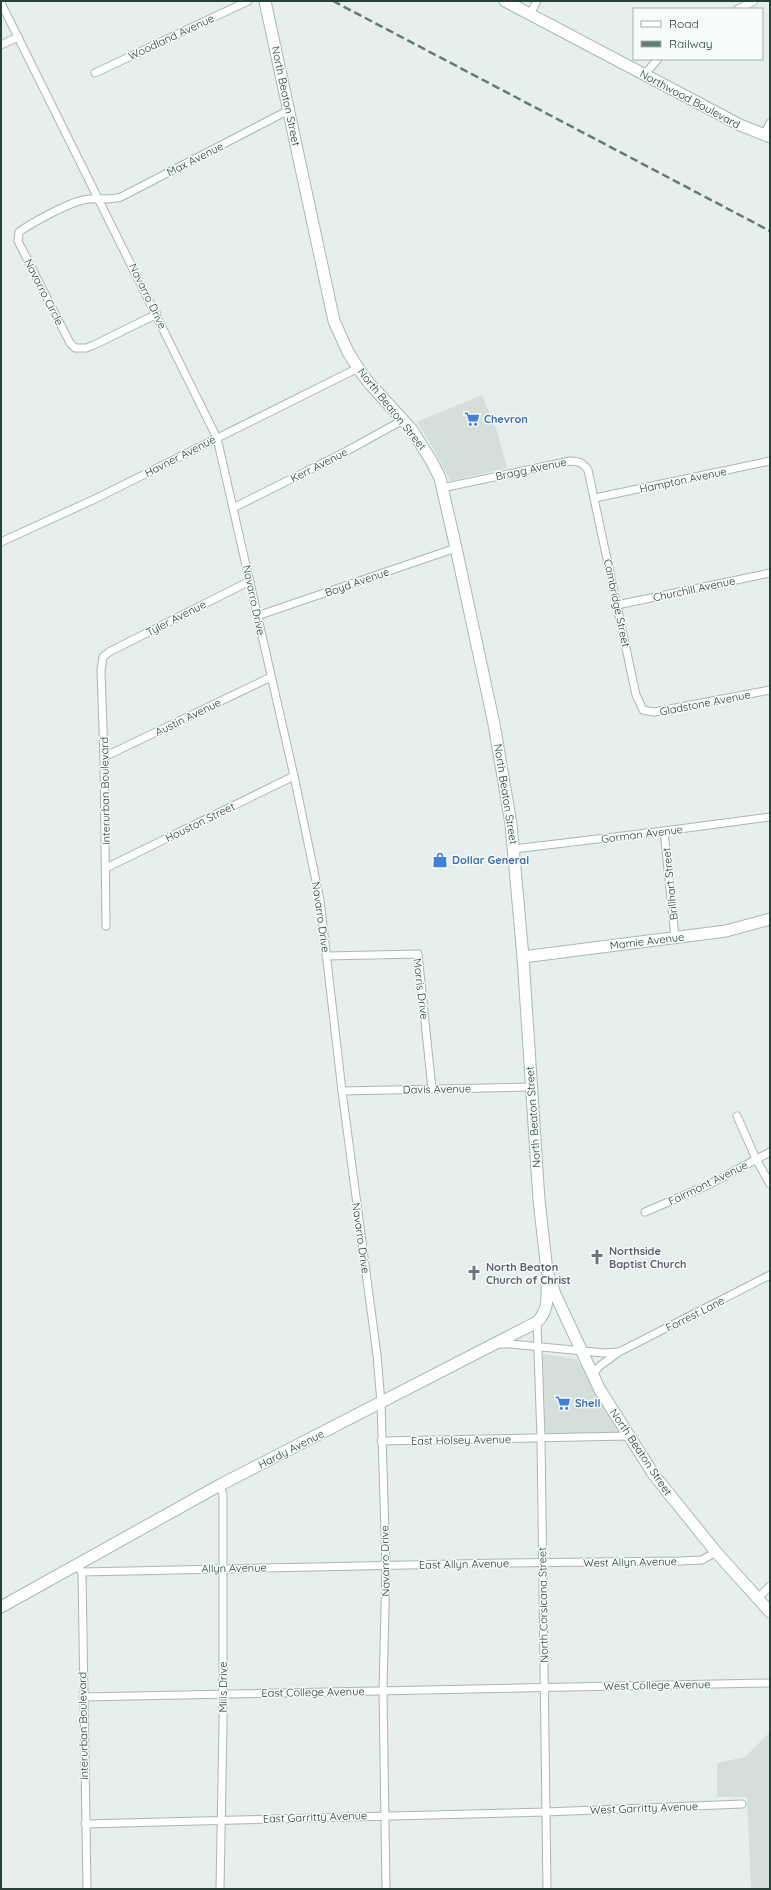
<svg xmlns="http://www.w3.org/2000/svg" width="771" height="1890" font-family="Quicksand,sans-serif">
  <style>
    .built { fill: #d4dfda }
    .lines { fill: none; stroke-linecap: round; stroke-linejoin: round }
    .street-casing { stroke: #a8b8b2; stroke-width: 9 }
    .secondary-casing { stroke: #a4bbb3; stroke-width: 13 }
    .street { stroke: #fff; stroke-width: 7 }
    .secondary { stroke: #fff; stroke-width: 11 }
    .rail { stroke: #5f7d75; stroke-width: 2.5; stroke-dasharray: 8 4; stroke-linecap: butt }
    .labels { text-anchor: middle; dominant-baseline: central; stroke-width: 3; stroke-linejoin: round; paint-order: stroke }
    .street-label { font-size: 11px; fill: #24423a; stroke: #f7fbf9 }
    .shop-label { font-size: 11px; font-weight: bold; fill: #366cbe; stroke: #f7fbf9; text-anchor: start }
    .worship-label { font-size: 11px; font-weight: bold; fill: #5b616d; stroke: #f7fbf9; text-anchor: start }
  </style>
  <rect width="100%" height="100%" fill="#e6efeb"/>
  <g class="built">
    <path d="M 482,395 L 497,431 L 507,468 L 450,481 L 435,451 L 417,422 Z"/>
    <path d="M 543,1354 L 577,1359 L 622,1433 L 545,1436 Z"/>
    <path d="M 770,1732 L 770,1889 L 751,1889 L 747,1797 L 717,1797 L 717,1763 L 745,1757 Z"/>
  </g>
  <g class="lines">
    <g class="street-casing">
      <g id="street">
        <path d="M 1,3 L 217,438 L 294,776 L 320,900 L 342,1091 L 377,1355 L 381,1403 L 386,1566 L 383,1691 L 386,1889"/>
        <path d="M 738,9 L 754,1"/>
        <path d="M 530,14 L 537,1"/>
        <path d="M 1,45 L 18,37"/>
        <path d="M 95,73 L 248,1"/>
        <path d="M 644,75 L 658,59"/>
        <path d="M 764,135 L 770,123"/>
        <path d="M 157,314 L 94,345 L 86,348 L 75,348 L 70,343 L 18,241 L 19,232 C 31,223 70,202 84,200 C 96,197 109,201 121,197 L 289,110"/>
        <path d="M 442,488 L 570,461 C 579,461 583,463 588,470 L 636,695 L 643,710 L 654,712 L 770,690"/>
        <path d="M 595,498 L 770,461"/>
        <path d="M 233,508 L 345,452 L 403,420"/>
        <path d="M 1,542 L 97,498 L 358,368"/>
        <path d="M 617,605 L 770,573"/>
        <path d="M 257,616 L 456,548"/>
        <path d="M 104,757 L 271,677"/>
        <path d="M 664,831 L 675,937"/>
        <path d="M 514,849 L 664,831 L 770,817"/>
        <path d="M 106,868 L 294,776"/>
        <path d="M 106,926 L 104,757 L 101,671 L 103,657 L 109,652 L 250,581"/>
        <path d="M 326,956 L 418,954 L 432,1089"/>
        <path d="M 342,1091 L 531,1087"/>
        <path d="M 737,1116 L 756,1159 L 770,1184"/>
        <path d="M 645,1212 L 708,1185 L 770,1152"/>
        <path d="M 537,1322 L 541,1438 L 547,1889"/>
        <path d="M 497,1344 L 511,1344 L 604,1353 L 618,1352"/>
        <path d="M 592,1374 L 601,1365 L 619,1352 L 770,1275"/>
        <path d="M 381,1441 L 629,1436"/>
        <path d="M 220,1485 L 223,1495 L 223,1725 L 220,1889"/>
        <path d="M 80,1570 L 82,1572 L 87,1889"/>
        <path d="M 82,1572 L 502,1563 L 680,1561 L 702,1560 L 716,1552"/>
        <path d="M 757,1599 L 770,1586"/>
        <path d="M 83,1697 L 770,1683"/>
        <path d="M 85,1824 L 546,1812 L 742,1804"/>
      </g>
    </g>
    <g class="secondary-casing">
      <g id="secondary">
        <path d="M 265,1 L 334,321 L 348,352 L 358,368 L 369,383 L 412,430 L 432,462 L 440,478 L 456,548 L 494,724 L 511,824 L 523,957 L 539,1200 L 547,1271 L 555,1294 L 600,1390 L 654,1475 L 716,1552 L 770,1612"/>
        <path d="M 505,1 L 740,125 L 770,137"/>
        <path d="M 523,957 L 726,931 L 770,919"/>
        <path d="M 1,1607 L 220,1485 L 537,1322 C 549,1310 547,1297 547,1281"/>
      </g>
    </g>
    <use href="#street" class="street"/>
    <use href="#secondary" class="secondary"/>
    <path class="rail" d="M 333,1 L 770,231"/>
  </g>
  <defs>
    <g id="supermarket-bare" transform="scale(1.2)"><path d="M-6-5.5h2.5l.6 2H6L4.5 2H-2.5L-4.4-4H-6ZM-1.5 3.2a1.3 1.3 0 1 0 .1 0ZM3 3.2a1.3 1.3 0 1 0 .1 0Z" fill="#3f7fe0" stroke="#f7fbf9" stroke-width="2.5" paint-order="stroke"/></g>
    <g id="shop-bare" transform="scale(1.2)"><path d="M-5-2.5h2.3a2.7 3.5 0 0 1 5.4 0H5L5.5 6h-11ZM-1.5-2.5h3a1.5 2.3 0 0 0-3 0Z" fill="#3f7fe0" stroke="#f7fbf9" stroke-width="2.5" paint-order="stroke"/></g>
    <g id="church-bare" transform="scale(1.2)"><path d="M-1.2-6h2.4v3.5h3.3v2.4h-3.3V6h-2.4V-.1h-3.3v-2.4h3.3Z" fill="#6b7280" stroke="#f7fbf9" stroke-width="2.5" paint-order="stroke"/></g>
  </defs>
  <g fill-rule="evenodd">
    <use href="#supermarket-bare" x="472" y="419"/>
    <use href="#shop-bare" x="440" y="860"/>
    <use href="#church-bare" x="597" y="1257"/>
    <use href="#church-bare" x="474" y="1273"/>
    <use href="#supermarket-bare" x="563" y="1403"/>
  </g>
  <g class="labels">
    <g class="street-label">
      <text transform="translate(171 37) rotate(-25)">Woodland Avenue</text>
      <text transform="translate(286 96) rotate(78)">North Beaton Street</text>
      <text transform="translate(690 99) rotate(28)">Northwood Boulevard</text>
      <text transform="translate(195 159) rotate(-27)">Max Avenue</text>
      <text transform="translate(44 292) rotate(63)">Navarro Circle</text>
      <text transform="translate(148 296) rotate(64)">Navarro Drive</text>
      <text transform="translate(392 409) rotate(51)">North Beaton Street</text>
      <text transform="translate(180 456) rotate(-27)">Havner Avenue</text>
      <text transform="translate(319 465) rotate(-27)">Kerr Avenue</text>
      <text transform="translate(531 469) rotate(-12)">Bragg Avenue</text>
      <text transform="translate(683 480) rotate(-12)">Hampton Avenue</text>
      <text transform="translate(357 582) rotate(-19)">Boyd Avenue</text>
      <text transform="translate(694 589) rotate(-12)">Churchill Avenue</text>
      <text transform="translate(254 600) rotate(78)">Navarro Drive</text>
      <text transform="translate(617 603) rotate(78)">Cambridge Street</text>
      <text transform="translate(176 618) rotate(-27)">Tyler Avenue</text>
      <text transform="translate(705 703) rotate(-11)">Gladstone Avenue</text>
      <text transform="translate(188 717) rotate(-26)">Austin Avenue</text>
      <text transform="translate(105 791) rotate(-91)">Interurban Boulevard</text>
      <text transform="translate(506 794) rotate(81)">North Beaton Street</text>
      <text transform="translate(200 822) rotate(-26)">Houston Street</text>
      <text transform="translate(642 834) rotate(-7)">Gorman Avenue</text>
      <text transform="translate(670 884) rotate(-96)">Brillhart Street</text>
      <text transform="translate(321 917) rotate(82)">Navarro Drive</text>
      <text transform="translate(647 941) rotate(-7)">Mamie Avenue</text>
      <text transform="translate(421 989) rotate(83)">Morris Drive</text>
      <text transform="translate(437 1089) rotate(-1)">Davis Avenue</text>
      <text transform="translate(533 1117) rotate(-94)">North Beaton Street</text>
      <text transform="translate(708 1183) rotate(-26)">Fairmont Avenue</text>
      <text transform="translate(361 1238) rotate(82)">Navarro Drive</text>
      <text transform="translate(695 1314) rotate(-27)">Forrest Lane</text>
      <text transform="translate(461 1440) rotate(-1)">East Holsey Avenue</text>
      <text transform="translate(291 1449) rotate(-27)">Hardy Avenue</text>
      <text transform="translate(641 1452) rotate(56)">North Beaton Street</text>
      <text transform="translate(385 1561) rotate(-91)">Navarro Drive</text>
      <text transform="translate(630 1562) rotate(-1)">West Allyn Avenue</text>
      <text transform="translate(464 1564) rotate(-1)">East Allyn Avenue</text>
      <text transform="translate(234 1568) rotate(-1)">Allyn Avenue</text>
      <text transform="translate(543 1605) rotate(-91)">North Corsicana Street</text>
      <text transform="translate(657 1685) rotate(-1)">West College Avenue</text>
      <text transform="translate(223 1687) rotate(-90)">Mills Drive</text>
      <text transform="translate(313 1692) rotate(-1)">East College Avenue</text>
      <text transform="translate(83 1726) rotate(-91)">Interurban Boulevard</text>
      <text transform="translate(644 1808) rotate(-2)">West Garritty Avenue</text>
      <text transform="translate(315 1817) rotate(-2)">East Garritty Avenue</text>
    </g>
    <g class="shop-label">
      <text x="484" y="419">Chevron</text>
      <text x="452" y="860">Dollar General</text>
      <text x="575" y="1403">Shell</text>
    </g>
    <g class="worship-label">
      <text x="609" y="1251">Northside<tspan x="609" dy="13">Baptist Church</tspan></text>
      <text x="486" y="1267">North Beaton<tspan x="486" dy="13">Church of Christ</tspan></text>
    </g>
  </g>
  <rect width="771" height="1890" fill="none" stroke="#24423a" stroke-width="4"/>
  <rect x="633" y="8" width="130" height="52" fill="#f7fbf9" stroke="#a3b1ad"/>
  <rect x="641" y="21" width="20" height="6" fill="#ffffff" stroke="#a3b1ad"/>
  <text x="669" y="28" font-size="12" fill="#24423a">Road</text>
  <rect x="641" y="41" width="20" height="6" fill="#5f7d75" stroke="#a3b1ad"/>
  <text x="669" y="48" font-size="12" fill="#24423a">Railway</text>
</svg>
